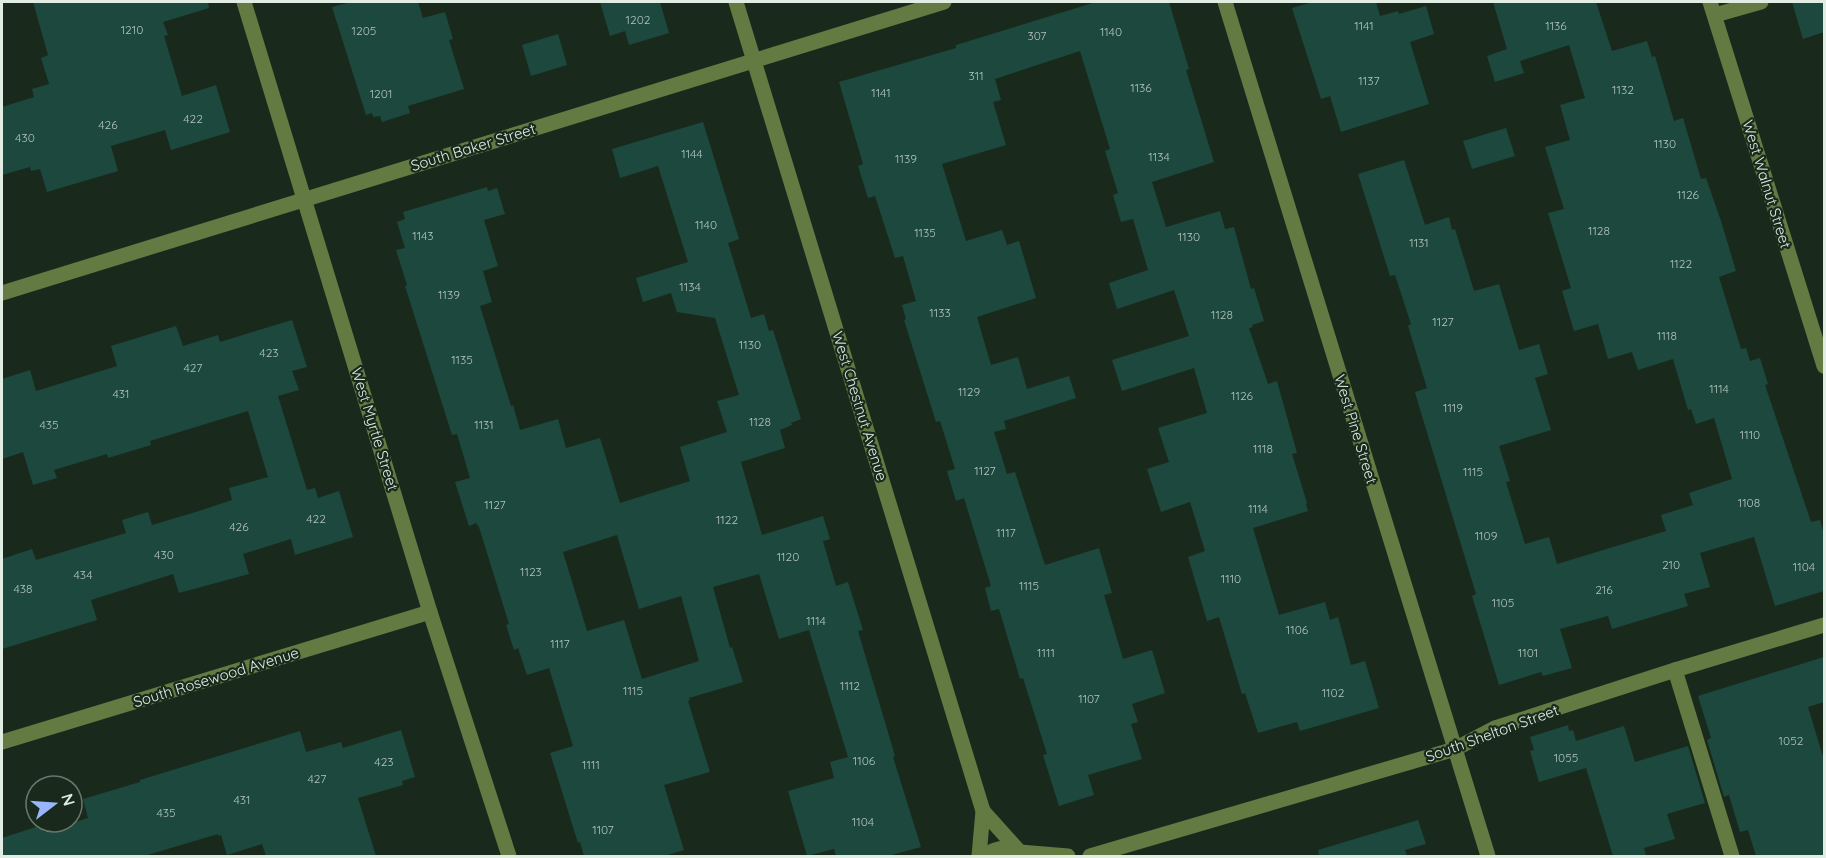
<svg xmlns="http://www.w3.org/2000/svg" width="1826" height="858" font-family="Quicksand,sans-serif">
  <style>
    .building { fill: #1d483d; fill-rule: evenodd }
    .lines { fill: none; stroke-linecap: round; stroke-linejoin: round }
    .minor { stroke: #637a42; stroke-width: 15 }
    .labels { text-anchor: middle; dominant-baseline: central; stroke-width: 4.5; stroke-linejoin: round; paint-order: stroke }
    .number-label { font-size: 12px; fill: #b0c3ba }
    .street-label { font-size: 15px; fill: #e1ece3; stroke: #192a1d }
  </style>
  <rect width="100%" height="100%" fill="#192a1d"/>
  <g class="building">
    <path d="M 33,2 L 208,2 L 209,8 L 163,22 L 168,35 L 164,36 L 182,96 L 216,85 L 230,132 L 171,150 L 165,130 L 111,146 L 118,171 L 47,192 L 40,169 L 31,171 L 30,167 L 2,175 L 2,107 L 34,97 L 32,89 L 49,84 L 41,58 L 48,55 Z"/>
    <path d="M 351,2 L 418,2 L 423,18 L 445,12 L 453,39 L 449,40 L 464,89 L 408,106 L 410,113 L 382,122 L 380,116 L 373,117 L 372,113 L 366,115 L 332,7 Z"/>
    <path d="M 600,2 L 660,2 L 669,33 L 629,45 L 625,31 L 610,36 Z"/>
    <path d="M 1096,2 L 1169,2 L 1189,69 L 1186,70 L 1214,162 L 1152,182 L 1166,227 L 1220,211 L 1225,229 L 1234,227 L 1251,289 L 1254,288 L 1264,321 L 1252,325 L 1253,327 L 1249,328 L 1268,384 L 1277,381 L 1297,453 L 1292,454 L 1307,503 L 1306,504 L 1308,511 L 1253,528 L 1279,615 L 1325,602 L 1330,620 L 1338,617 L 1351,665 L 1365,661 L 1379,708 L 1300,731 L 1297,722 L 1258,733 L 1245,693 L 1242,694 L 1219,617 L 1207,621 L 1188,557 L 1205,551 L 1190,502 L 1161,512 L 1147,469 L 1169,462 L 1158,428 L 1207,413 L 1194,368 L 1122,391 L 1112,360 L 1189,336 L 1174,290 L 1117,309 L 1109,283 L 1148,270 L 1133,219 L 1121,222 L 1113,195 L 1118,193 L 1105,151 L 1110,149 L 1080,51 L 995,79 L 1001,100 L 993,102 L 1006,145 L 942,164 L 966,241 L 1002,230 L 1007,245 L 1019,241 L 1036,298 L 977,317 L 991,365 L 1018,357 L 1027,389 L 1069,376 L 1076,398 L 1004,421 L 1006,429 L 994,432 L 1007,474 L 1015,472 L 1045,565 L 1099,548 L 1112,593 L 1104,595 L 1123,659 L 1152,650 L 1165,693 L 1132,704 L 1138,722 L 1131,724 L 1142,759 L 1088,775 L 1094,795 L 1059,806 L 1043,755 L 1047,754 L 1023,678 L 1020,679 L 999,609 L 991,611 L 985,588 L 991,586 L 964,498 L 956,501 L 947,471 L 955,469 L 940,421 L 936,422 L 904,320 L 906,319 L 902,305 L 916,301 L 903,256 L 895,258 L 875,196 L 868,198 L 858,166 L 863,164 L 839,82 L 956,48 L 956,45 Z"/>
    <path d="M 1313,2 L 1376,2 L 1380,16 L 1398,11 L 1399,14 L 1426,6 L 1434,34 L 1410,42 L 1429,104 L 1341,132 L 1330,96 L 1321,99 L 1292,8 Z"/>
    <path d="M 1493,2 L 1596,2 L 1612,51 L 1647,41 L 1652,57 L 1655,56 L 1674,121 L 1683,118 L 1701,179 L 1706,178 L 1721,221 L 1736,271 L 1719,277 L 1741,349 L 1746,348 L 1750,361 L 1760,358 L 1768,384 L 1765,385 L 1811,522 L 1820,520 L 1824,535 L 1824,591 L 1775,606 L 1754,537 L 1700,553 L 1710,587 L 1684,594 L 1688,606 L 1612,629 L 1608,616 L 1560,629 L 1572,668 L 1543,676 L 1541,672 L 1499,685 L 1472,596 L 1476,594 L 1419,406 L 1415,392 L 1427,388 L 1408,326 L 1411,324 L 1395,275 L 1390,276 L 1358,174 L 1404,160 L 1425,225 L 1449,217 L 1452,230 L 1455,229 L 1474,291 L 1499,284 L 1519,350 L 1539,344 L 1548,374 L 1535,378 L 1551,430 L 1499,446 L 1510,481 L 1506,482 L 1525,544 L 1549,537 L 1557,564 L 1666,531 L 1661,515 L 1693,505 L 1689,493 L 1732,479 L 1714,418 L 1696,424 L 1691,409 L 1688,410 L 1673,359 L 1638,370 L 1632,352 L 1608,359 L 1598,324 L 1574,331 L 1562,291 L 1571,288 L 1548,213 L 1564,209 L 1545,147 L 1570,140 L 1560,105 L 1585,98 L 1569,45 L 1520,61 L 1524,73 L 1495,82 L 1487,56 L 1507,49 Z"/>
    <path d="M 1792,2 L 1824,2 L 1824,32 L 1803,39 Z"/>
    <path d="M 558,34 L 567,65 L 531,76 L 522,45 Z"/>
    <path d="M 703,122 L 739,239 L 728,243 L 751,318 L 764,314 L 769,331 L 773,330 L 801,419 L 791,423 L 792,425 L 780,430 L 785,448 L 741,462 L 762,535 L 823,516 L 830,539 L 823,541 L 836,586 L 848,582 L 863,630 L 858,631 L 895,756 L 893,757 L 921,847 L 888,856 L 836,856 L 834,849 L 807,856 L 788,791 L 834,778 L 830,762 L 848,757 L 809,630 L 779,639 L 759,574 L 713,587 L 730,648 L 732,647 L 743,682 L 689,698 L 690,700 L 688,701 L 710,772 L 664,785 L 684,850 L 664,856 L 584,856 L 580,842 L 578,843 L 550,753 L 573,746 L 549,668 L 527,675 L 518,648 L 514,650 L 506,625 L 509,624 L 479,527 L 476,523 L 469,526 L 455,482 L 470,478 L 457,434 L 452,435 L 405,286 L 407,285 L 396,250 L 405,248 L 397,222 L 405,219 L 403,212 L 487,187 L 488,191 L 497,188 L 505,214 L 484,220 L 498,266 L 483,271 L 492,302 L 480,306 L 511,406 L 513,405 L 520,430 L 558,419 L 566,448 L 600,438 L 620,503 L 690,481 L 680,447 L 727,432 L 717,401 L 739,395 L 715,318 L 677,312 L 671,293 L 643,302 L 636,278 L 688,262 L 658,166 L 620,178 L 612,149 ZM 617,535 L 639,609 L 681,596 L 699,661 L 642,679 L 624,620 L 587,631 L 563,552 Z"/>
    <path d="M 1506,128 L 1515,156 L 1472,169 L 1463,141 Z"/>
    <path d="M 292,320 L 307,367 L 292,371 L 299,390 L 278,396 L 307,490 L 315,488 L 318,498 L 339,491 L 353,537 L 295,555 L 291,539 L 243,554 L 249,574 L 179,593 L 173,574 L 91,600 L 97,620 L 2,649 L 2,559 L 32,549 L 36,560 L 126,533 L 122,520 L 148,512 L 152,525 L 199,511 L 232,500 L 229,488 L 268,477 L 248,411 L 150,441 L 151,445 L 108,458 L 107,454 L 54,470 L 57,478 L 33,485 L 23,452 L 2,459 L 2,379 L 30,370 L 36,391 L 117,366 L 111,346 L 176,326 L 183,346 L 218,335 L 220,342 Z"/>
    <path d="M 1824,657 L 1824,702 L 1808,707 L 1824,760 L 1824,856 L 1756,856 L 1748,830 L 1740,832 L 1729,795 L 1724,797 L 1707,740 L 1711,738 L 1698,696 Z"/>
    <path d="M 1568,725 L 1569,731 L 1573,730 L 1576,741 L 1624,726 L 1635,762 L 1688,746 L 1705,803 L 1667,814 L 1675,839 L 1644,848 L 1646,856 L 1613,856 L 1586,768 L 1539,782 L 1530,751 L 1534,750 L 1530,737 Z"/>
    <path d="M 401,730 L 415,777 L 402,781 L 403,785 L 358,798 L 376,856 L 266,856 L 262,844 L 227,855 L 221,835 L 218,836 L 218,834 L 144,856 L 2,856 L 2,838 L 42,825 L 44,832 L 88,818 L 83,799 L 140,782 L 140,780 L 300,731 L 306,752 L 341,742 L 343,748 Z"/>
    <path d="M 1418,820 L 1426,844 L 1405,850 L 1407,856 L 1319,856 L 1318,850 Z"/>
  </g>
  <g class="lines">
    <g class="minor">
      <path d="M 244,2 L 430,612 L 509,856"/>
      <path d="M 736,2 L 983,811 L 979,856"/>
      <path d="M 1225,2 L 1488,856"/>
      <path d="M 1710,2 L 1824,366"/>
      <path d="M 1715,15 L 1761,2"/>
      <path d="M 2,293 L 944,2"/>
      <path d="M 1675,670 L 1732,856"/>
      <path d="M 2,742 L 430,612"/>
      <path d="M 983,811 L 1019,851"/>
      <path d="M 1020,852 L 1068,856"/>
      <path d="M 983,856 C 995,848 1008,845 1021,853"/>
      <path d="M 1090,856 L 1455,749 L 1495,728 L 1675,670 L 1824,625"/>
    </g>
  </g>
  <g class="labels">
    <g class="number-label">
      <text x="638" y="19">1202</text>
      <text x="1364" y="25">1141</text>
      <text x="1556" y="25">1136</text>
      <text x="132" y="29">1210</text>
      <text x="364" y="30">1205</text>
      <text x="1111" y="31">1140</text>
      <text x="1037" y="35">307</text>
      <text x="976" y="75">311</text>
      <text x="1369" y="80">1137</text>
      <text x="1141" y="87">1136</text>
      <text x="1623" y="89">1132</text>
      <text x="881" y="92">1141</text>
      <text x="381" y="93">1201</text>
      <text x="193" y="118">422</text>
      <text x="108" y="124">426</text>
      <text x="25" y="137">430</text>
      <text x="1665" y="143">1130</text>
      <text x="692" y="153">1144</text>
      <text x="1159" y="156">1134</text>
      <text x="906" y="158">1139</text>
      <text x="1688" y="194">1126</text>
      <text x="706" y="224">1140</text>
      <text x="1599" y="230">1128</text>
      <text x="925" y="232">1135</text>
      <text x="423" y="235">1143</text>
      <text x="1189" y="236">1130</text>
      <text x="1419" y="242">1131</text>
      <text x="1681" y="263">1122</text>
      <text x="690" y="286">1134</text>
      <text x="449" y="294">1139</text>
      <text x="940" y="312">1133</text>
      <text x="1222" y="314">1128</text>
      <text x="1443" y="321">1127</text>
      <text x="1667" y="335">1118</text>
      <text x="750" y="344">1130</text>
      <text x="269" y="352">423</text>
      <text x="462" y="359">1135</text>
      <text x="193" y="367">427</text>
      <text x="1719" y="388">1114</text>
      <text x="969" y="391">1129</text>
      <text x="121" y="393">431</text>
      <text x="1242" y="395">1126</text>
      <text x="1453" y="407">1119</text>
      <text x="760" y="421">1128</text>
      <text x="49" y="424">435</text>
      <text x="484" y="424">1131</text>
      <text x="1750" y="434">1110</text>
      <text x="1263" y="448">1118</text>
      <text x="985" y="470">1127</text>
      <text x="1473" y="471">1115</text>
      <text x="1749" y="502">1108</text>
      <text x="495" y="504">1127</text>
      <text x="1258" y="508">1114</text>
      <text x="316" y="518">422</text>
      <text x="727" y="519">1122</text>
      <text x="239" y="526">426</text>
      <text x="1006" y="532">1117</text>
      <text x="1486" y="535">1109</text>
      <text x="164" y="554">430</text>
      <text x="788" y="556">1120</text>
      <text x="1671" y="564">210</text>
      <text x="1804" y="566">1104</text>
      <text x="531" y="571">1123</text>
      <text x="83" y="574">434</text>
      <text x="1231" y="578">1110</text>
      <text x="1029" y="585">1115</text>
      <text x="23" y="588">438</text>
      <text x="1604" y="589">216</text>
      <text x="1503" y="602">1105</text>
      <text x="816" y="620">1114</text>
      <text x="1297" y="629">1106</text>
      <text x="560" y="643">1117</text>
      <text x="1046" y="652">1111</text>
      <text x="1528" y="652">1101</text>
      <text x="850" y="685">1112</text>
      <text x="633" y="690">1115</text>
      <text x="1333" y="692">1102</text>
      <text x="1089" y="698">1107</text>
      <text x="1791" y="740">1052</text>
      <text x="1566" y="757">1055</text>
      <text x="864" y="760">1106</text>
      <text x="384" y="761">423</text>
      <text x="591" y="764">1111</text>
      <text x="317" y="778">427</text>
      <text x="242" y="799">431</text>
      <text x="166" y="812">435</text>
      <text x="863" y="821">1104</text>
      <text x="603" y="829">1107</text>
    </g>
    <g class="street-label">
      <text transform="translate(473 147) rotate(-17)">South Baker Street</text>
      <text transform="translate(1767 184) rotate(73)">West Walnut Street</text>
      <text transform="translate(860 406) rotate(73)">West Chestnut Avenue</text>
      <text transform="translate(375 429) rotate(73)">West Myrtle Street</text>
      <text transform="translate(1356 429) rotate(73)">West Pine Street</text>
      <text transform="translate(216 677) rotate(-17)">South Rosewood Avenue</text>
      <text transform="translate(1492 733) rotate(-20)">South Shelton Street</text>
    </g>
  </g>
  <rect width="1826" height="858" fill="none" stroke="#e1ece3" stroke-width="6"/>
  <g transform="translate(54 804) rotate(73)"><circle r="28" fill="#192a1d" stroke="#69786c" stroke-width="1.5"/>
  <path d="M0-4.5L10 22L0 15L-10 22Z" fill="#98b5fd"/>
  <text y="-9" font-size="16" font-weight="bold" text-anchor="middle" fill="#e1ece3">N</text>
  </g>
</svg>
